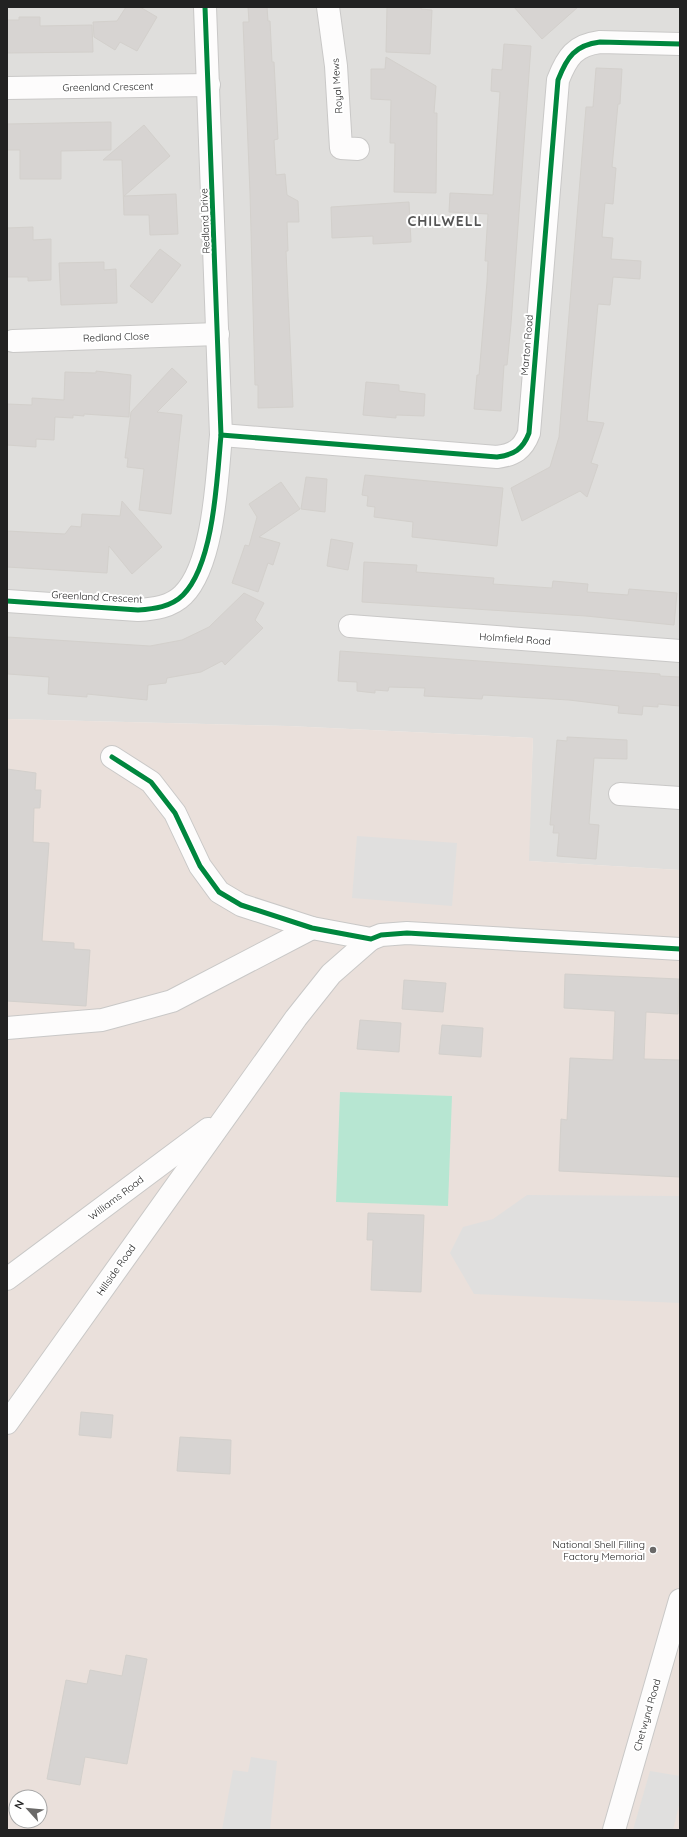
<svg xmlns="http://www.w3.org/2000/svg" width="687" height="1837" font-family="Quicksand,sans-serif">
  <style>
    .residential { fill: #dfdedc }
    .military { fill: #eae0db; fill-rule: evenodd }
    .pitch { fill: #b7e6d2 }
    .parking { fill: #e0dfde }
    .building { fill: #d7d4d2; stroke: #d3d0cc }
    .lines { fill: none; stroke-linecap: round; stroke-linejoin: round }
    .minor-casing { stroke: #c9c8c7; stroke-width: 24 }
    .minor { stroke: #fdfcfc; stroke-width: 22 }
    .cycleway-casing { stroke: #fff; stroke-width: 8 }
    .cycleway { stroke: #00873e; stroke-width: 5 }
    .poi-dot { fill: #6a6968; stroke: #fff; stroke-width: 1.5 }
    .labels { text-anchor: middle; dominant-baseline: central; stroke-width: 4; stroke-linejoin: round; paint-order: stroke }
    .street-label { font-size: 10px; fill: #222; stroke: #fff }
    .poi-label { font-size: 10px; fill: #222; stroke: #fff; text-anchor: end }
    .district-label { font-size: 14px; font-weight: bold; letter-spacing: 1px; fill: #555; stroke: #fff }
  </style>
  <rect width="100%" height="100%" fill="#f0eeeb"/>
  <path class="residential" d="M 7,7 L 680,7 L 680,870 L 528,861 L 533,738 L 288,726 L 7,719 Z"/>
  <path class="military" d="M 7,719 L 288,726 L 533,738 L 529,861 L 680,870 L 680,1830 L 7,1830 ZM 16,1797 L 40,1797 L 40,1821 L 16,1821 Z"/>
  <path class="pitch" d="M 340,1092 L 452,1096 L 448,1206 L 336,1202 Z"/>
  <g class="parking">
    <path d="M 357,836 L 457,843 L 452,906 L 352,898 Z"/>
    <path d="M 527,1195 L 680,1196 L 680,1303 L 474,1294 L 450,1253 L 463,1227 L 493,1219 Z"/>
    <path d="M 251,1757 L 277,1761 L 270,1830 L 222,1830 L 233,1770 L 248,1772 Z"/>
    <path d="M 650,1771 L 680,1776 L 680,1801 L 673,1830 L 633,1830 Z"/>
  </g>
  <g class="building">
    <path d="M 126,7 L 140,7 L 157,17 L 137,51 L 120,42 L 115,50 L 94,37 L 93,22 L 117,21 Z"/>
    <path d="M 248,7 L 267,7 L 268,21 L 270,21 L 272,62 L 274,62 L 278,139 L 274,140 L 276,175 L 285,174 L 287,195 L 298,201 L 299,222 L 287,222 L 288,251 L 286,251 L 293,407 L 258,408 L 258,385 L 255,385 L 250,193 L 243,22 L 249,22 Z"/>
    <path d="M 387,7 L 421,7 L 421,9 L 432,10 L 430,54 L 386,52 Z"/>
    <path d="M 514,7 L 578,7 L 542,39 Z"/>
    <path d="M 19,17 L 40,17 L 40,26 L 92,25 L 93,52 L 7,53 L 7,20 L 19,20 Z"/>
    <path d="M 504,44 L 531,46 L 511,324 L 507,365 L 504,365 L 501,411 L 474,409 L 477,375 L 479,375 L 487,282 L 488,261 L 485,261 L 488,214 L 449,212 L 450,193 L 493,195 L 500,92 L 491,91 L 492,69 L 502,70 Z"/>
    <path d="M 386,57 L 436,86 L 434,113 L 437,113 L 436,193 L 394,192 L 395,143 L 390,143 L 391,100 L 371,99 L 371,69 L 385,69 Z"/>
    <path d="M 596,68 L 622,69 L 620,104 L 618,104 L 612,167 L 616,168 L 613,204 L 605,203 L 602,237 L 613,238 L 611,259 L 641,261 L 640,279 L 613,277 L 610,305 L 598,304 L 587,421 L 604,423 L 591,463 L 598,465 L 587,497 L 580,491 L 522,521 L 511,488 L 550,467 L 559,437 L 586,107 L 593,107 Z"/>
    <path d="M 111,122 L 111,150 L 61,151 L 61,179 L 20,179 L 20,150 L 7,150 L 7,124 Z"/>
    <path d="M 144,125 L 170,156 L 124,196 L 176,194 L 178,234 L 150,235 L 149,215 L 124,215 L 122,160 L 103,160 Z"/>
    <path d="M 409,202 L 411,242 L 373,244 L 373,236 L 332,238 L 331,207 Z"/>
    <path d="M 33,227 L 33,240 L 51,239 L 51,280 L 28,281 L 28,277 L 7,277 L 7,228 Z"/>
    <path d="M 160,249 L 181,265 L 152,303 L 130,286 Z"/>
    <path d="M 104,262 L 104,270 L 116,269 L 117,303 L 61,305 L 59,263 Z"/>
    <path d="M 172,368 L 187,382 L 157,412 L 182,415 L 171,514 L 139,510 L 144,469 L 127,467 L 128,458 L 125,458 L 131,412 Z"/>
    <path d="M 96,371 L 131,375 L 129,417 L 84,414 L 84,416 L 73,415 L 73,418 L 55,417 L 54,440 L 36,439 L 36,447 L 7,445 L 7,404 L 32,405 L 32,398 L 64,400 L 65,372 L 96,373 Z"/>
    <path d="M 366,382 L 399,385 L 399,391 L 425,394 L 424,416 L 396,415 L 396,418 L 363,415 Z"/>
    <path d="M 365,475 L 503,488 L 497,546 L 412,537 L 413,522 L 374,517 L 375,507 L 367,506 L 368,496 L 362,495 Z"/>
    <path d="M 306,477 L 327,479 L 325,512 L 301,509 Z"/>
    <path d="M 281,482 L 300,509 L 259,537 L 280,543 L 273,565 L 268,563 L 258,592 L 232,583 L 245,545 L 249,546 L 257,517 L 249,504 Z"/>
    <path d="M 122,501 L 162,547 L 132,574 L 109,546 L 107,573 L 7,567 L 7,531 L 65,534 L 71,526 L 81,527 L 82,514 L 120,516 Z"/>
    <path d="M 331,539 L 353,543 L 348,570 L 327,566 Z"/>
    <path d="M 364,562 L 417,565 L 416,572 L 494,578 L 493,584 L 552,588 L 553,581 L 588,584 L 587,592 L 628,595 L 629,589 L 677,593 L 674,625 L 586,616 L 362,602 Z"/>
    <path d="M 244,593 L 264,603 L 255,620 L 263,628 L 225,665 L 222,661 L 201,672 L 167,678 L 166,683 L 148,685 L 147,700 L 87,694 L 87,697 L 48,694 L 49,677 L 8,674 L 7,637 L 150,646 L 182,640 L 209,627 Z"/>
    <path d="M 340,651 L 660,674 L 660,676 L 680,677 L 680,706 L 658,704 L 658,707 L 643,706 L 642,715 L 618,713 L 619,706 L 569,700 L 483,695 L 482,699 L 424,696 L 425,688 L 389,687 L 388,691 L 375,690 L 375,693 L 357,691 L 357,682 L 338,681 Z"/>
    <path d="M 567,737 L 627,740 L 627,759 L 594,758 L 589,824 L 599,825 L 596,859 L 557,856 L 559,833 L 553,833 L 554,825 L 550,825 L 557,740 L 567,741 Z"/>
    <path d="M 7,769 L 36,773 L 35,790 L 41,790 L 40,808 L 34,808 L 33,842 L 49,843 L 42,941 L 74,943 L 74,949 L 90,950 L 86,1006 L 7,1001 Z"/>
    <path d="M 565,974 L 679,979 L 678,1014 L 646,1012 L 644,1059 L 680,1060 L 680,1177 L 559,1171 L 561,1119 L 567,1120 L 570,1058 L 613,1060 L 615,1011 L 564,1008 Z"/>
    <path d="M 404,980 L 446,983 L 443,1012 L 402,1009 Z"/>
    <path d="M 360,1020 L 401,1023 L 399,1052 L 357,1049 Z"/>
    <path d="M 442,1025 L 483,1028 L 481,1057 L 439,1054 Z"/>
    <path d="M 368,1213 L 424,1215 L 421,1292 L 371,1290 L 373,1240 L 367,1240 Z"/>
    <path d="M 81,1412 L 113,1415 L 111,1438 L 79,1435 Z"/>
    <path d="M 180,1437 L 231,1440 L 230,1474 L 177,1471 Z"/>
    <path d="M 126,1655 L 147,1659 L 127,1764 L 85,1757 L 80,1785 L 47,1779 L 66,1680 L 87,1684 L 90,1670 L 122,1676 Z"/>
  </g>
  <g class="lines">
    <g class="minor-casing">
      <g id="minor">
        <path d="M 328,7 L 336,66 L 341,148 L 358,149"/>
        <path d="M 7,88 L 209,85"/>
        <path d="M 13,341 L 218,334"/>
        <path d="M 221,435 L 497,457 C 514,455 523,449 529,433 L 558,80 C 567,57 575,45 600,42 L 680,44"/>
        <path d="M 7,601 L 138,610 C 154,609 171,607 183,595 C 214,564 217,478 221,435 L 205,7"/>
        <path d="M 350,626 L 680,651"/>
        <path d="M 112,757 L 151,782 L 175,813 L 200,866 L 219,892 L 241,905 L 312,928 L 371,939 L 381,935 L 407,933 L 680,949"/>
        <path d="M 620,794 L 680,798"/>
        <path d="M 7,1028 L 102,1020 L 172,1001 L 312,928"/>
        <path d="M 7,1279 L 208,1129"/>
        <path d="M 7,1423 L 296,1018 L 331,974 L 371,939"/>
        <path d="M 614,1830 L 680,1600"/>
      </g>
    </g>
    <use href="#minor" class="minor"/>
    <g class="cycleway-casing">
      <g id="cycleway">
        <path d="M 221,435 L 497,457 C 514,455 523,449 529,433 L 558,80 C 567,57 575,45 600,42 L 680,44"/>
        <path d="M 7,601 L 138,610 C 154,609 171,607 183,595 C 214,564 217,478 221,435 L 205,7"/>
        <path d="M 112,757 L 151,782 L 175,813 L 200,866 L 219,892 L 241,905 L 312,928 L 371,939 L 381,935 L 407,933 L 680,949"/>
      </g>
    </g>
    <use href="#cycleway" class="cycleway"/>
  </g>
  <circle class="poi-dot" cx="653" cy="1550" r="4"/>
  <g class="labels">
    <g class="street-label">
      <text transform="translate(337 86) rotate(-94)">Royal Mews</text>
      <text transform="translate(108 87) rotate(-1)">Greenland Crescent</text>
      <text transform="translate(205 221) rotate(-92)">Redland Drive</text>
      <text transform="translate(116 337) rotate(-2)">Redland Close</text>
      <text transform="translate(527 345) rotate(-85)">Marton Road</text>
      <text transform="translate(97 597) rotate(3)">Greenland Crescent</text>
      <text transform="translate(515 639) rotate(4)">Holmfield Road</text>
      <text transform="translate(116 1198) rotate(-37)">Williams Road</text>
      <text transform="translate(116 1270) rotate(-55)">Hillside Road</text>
      <text transform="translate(647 1715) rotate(-74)">Chetwynd Road</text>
    </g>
    <g class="poi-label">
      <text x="645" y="1544">National Shell Filling<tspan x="645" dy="12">Factory Memorial</tspan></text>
    </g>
    <g class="district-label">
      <text x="445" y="221">CHILWELL</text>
    </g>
  </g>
  <rect width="687" height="1837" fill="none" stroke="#222222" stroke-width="16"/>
  <g transform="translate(28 1809) rotate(297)"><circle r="19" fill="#ffffff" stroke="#a7a7a7"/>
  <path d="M0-3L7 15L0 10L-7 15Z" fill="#6a6968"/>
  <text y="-6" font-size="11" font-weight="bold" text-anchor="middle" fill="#222222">N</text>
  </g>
</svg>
